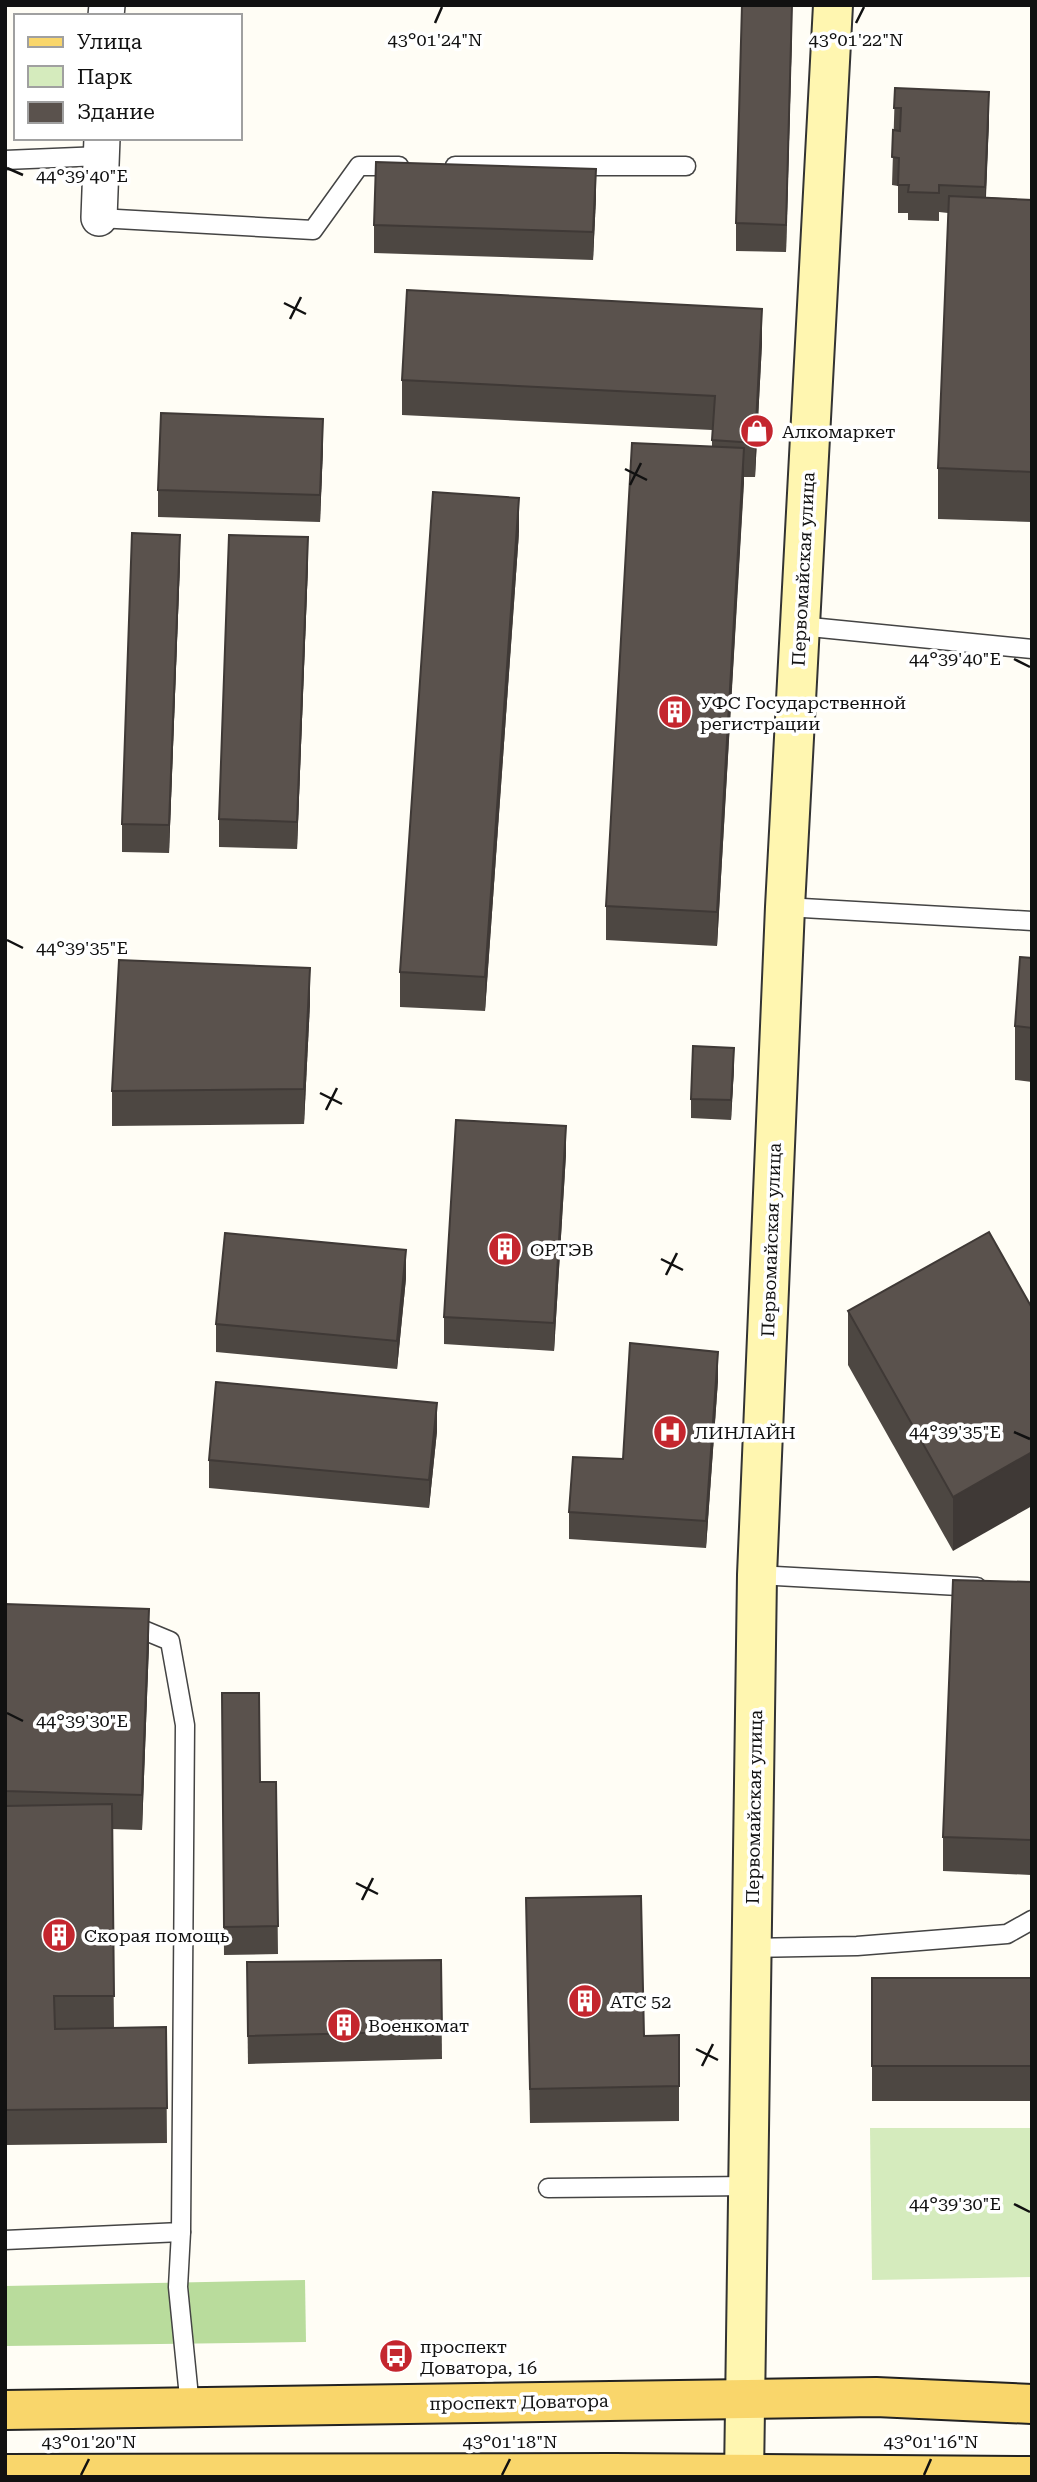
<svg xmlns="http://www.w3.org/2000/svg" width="1037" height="2482" font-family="'Roboto Serif',serif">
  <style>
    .green { fill: #d5ebbd }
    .forest { fill: #b9dc9c }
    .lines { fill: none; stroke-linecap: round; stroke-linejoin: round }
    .lane-casing { stroke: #444; stroke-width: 21 }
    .street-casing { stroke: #444; stroke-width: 38 }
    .secondary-casing { stroke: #333; stroke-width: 42 }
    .primary-casing { stroke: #222; stroke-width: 42 }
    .lane { stroke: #fff; stroke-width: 18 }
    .street { stroke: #fff; stroke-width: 35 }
    .secondary { stroke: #fff6b0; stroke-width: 38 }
    .primary { stroke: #f9d66b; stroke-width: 38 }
    .wall { fill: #4d4742 }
    .shaded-wall { fill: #3f3936 }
    .building { fill: #5a524d; stroke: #3f3936; stroke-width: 2 }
    .ticks { fill: none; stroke: #111; stroke-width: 2.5 }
    .labels { text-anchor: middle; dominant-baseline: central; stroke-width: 7; stroke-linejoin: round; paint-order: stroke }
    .poi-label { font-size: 18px; fill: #111; stroke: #fff; text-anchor: start }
    .street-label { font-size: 18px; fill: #111; stroke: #fff }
    .ticks-label { font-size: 18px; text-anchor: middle; fill: #111; stroke: #fff; stroke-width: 7; stroke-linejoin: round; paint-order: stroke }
  </style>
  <rect width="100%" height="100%" fill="#fffdf5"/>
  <path class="green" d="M 870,2128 L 1032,2128 L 1032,2277 L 872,2280 Z"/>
  <path class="forest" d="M 305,2280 L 306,2342 L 5,2346 L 5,2286 Z"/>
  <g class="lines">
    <g class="lane-casing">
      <g id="lane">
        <path d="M 5,160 L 101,156"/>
        <path d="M 455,166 L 686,166"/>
        <path d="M 99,218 L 313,230 L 359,166 L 399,166"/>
        <path d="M 800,626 L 1032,649"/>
        <path d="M 785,907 L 1032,921"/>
        <path d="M 757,1575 L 977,1587"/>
        <path d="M 752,1948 L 857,1946 L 1007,1934 L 1032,1920"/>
        <path d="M 548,2188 L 750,2186"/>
        <path d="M 181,2232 L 178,2287 L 190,2407"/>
        <path d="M 5,2240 L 181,2232 L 185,1725 L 170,1641 L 129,1624"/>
      </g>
    </g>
    <g class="street-casing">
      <g id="street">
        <path d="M 106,16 L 107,5"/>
        <path d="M 99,218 L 102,138"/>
      </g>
    </g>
    <g class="secondary-casing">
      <path id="secondary" d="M 744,2477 L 757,1575 L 785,907 L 833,5"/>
    </g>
    <g class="primary-casing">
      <g id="primary">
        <path d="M 5,2410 L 876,2397 L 1032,2404"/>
        <path d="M 5,2474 L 614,2473 L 1032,2476"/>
      </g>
    </g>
    <use href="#lane" class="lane"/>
    <use href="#street" class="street"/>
    <use href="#secondary" class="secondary"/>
    <use href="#primary" class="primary"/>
  </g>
  <g class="wall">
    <path d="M 792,31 L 786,252 L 736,251 L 736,223 Z"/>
    <path d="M 895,88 L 989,120 L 986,197 L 1032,200 L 1032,522 L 938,519 L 938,468 L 948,213 L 939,212 L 939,221 L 908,220 L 908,213 L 898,213 L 898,186 L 892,185 Z"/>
    <path d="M 596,197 L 593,260 L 374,253 L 374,225 Z"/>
    <path d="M 762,343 L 755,477 L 744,477 L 717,946 L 606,940 L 606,906 L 712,447 L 712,430 L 402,415 L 402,380 Z"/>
    <path d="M 323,447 L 320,522 L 158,517 L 158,490 Z"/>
    <path d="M 519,532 L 485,1011 L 400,1007 L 400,972 Z"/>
    <path d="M 180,563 L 169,853 L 122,852 L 122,824 Z"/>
    <path d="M 308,565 L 297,849 L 219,847 L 219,819 Z"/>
    <path d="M 1032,958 L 1032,1082 L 1015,1080 L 1015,1026 Z"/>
    <path d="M 310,1003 L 304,1124 L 112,1126 L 112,1091 Z"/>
    <path d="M 734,1068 L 731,1120 L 691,1118 L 691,1099 Z"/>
    <path d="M 566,1154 L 554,1351 L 444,1344 L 444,1317 Z"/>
    <path d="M 989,1232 L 953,1551 L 848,1365 L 848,1311 Z"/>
    <path d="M 406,1278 L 397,1369 L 216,1352 L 216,1324 Z"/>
    <path d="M 718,1380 L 706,1548 L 569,1539 L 569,1512 L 623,1459 Z"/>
    <path d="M 437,1431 L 429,1508 L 209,1488 L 209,1460 Z"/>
    <path d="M 1032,1582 L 1031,1875 L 943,1871 L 943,1837 Z"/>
    <path d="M 5,1604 L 149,1644 L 142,1830 L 112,1829 L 114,2028 L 166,2027 L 167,2143 L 5,2145 Z"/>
    <path d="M 222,1693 L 260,1782 L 276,1782 L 278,1954 L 224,1955 Z"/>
    <path d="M 526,1898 L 644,2036 L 679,2035 L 679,2121 L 530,2123 Z"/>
    <path d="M 441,1960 L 442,2059 L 248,2064 L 247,1990 Z"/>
    <rect x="872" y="1978" width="160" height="123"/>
  </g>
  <g class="shaded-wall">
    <path d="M 792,5 L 792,31 L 786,252 L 786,225 Z"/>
    <path d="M 989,92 L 989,120 L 985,214 L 985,187 Z"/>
    <path d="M 596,169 L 596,197 L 593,260 L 593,232 Z"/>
    <path d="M 762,309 L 762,343 L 755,477 L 755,443 Z"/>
    <path d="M 323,419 L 323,447 L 320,522 L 320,495 Z"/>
    <path d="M 744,448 L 744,483 L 717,946 L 717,912 Z"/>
    <path d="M 519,498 L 519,532 L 485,1011 L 485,977 Z"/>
    <path d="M 180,535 L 180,563 L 169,853 L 169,825 Z"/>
    <path d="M 308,537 L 308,565 L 297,849 L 297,822 Z"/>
    <path d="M 310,968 L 310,1003 L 304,1124 L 304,1089 Z"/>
    <path d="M 734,1048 L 734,1068 L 731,1120 L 731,1100 Z"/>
    <path d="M 566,1126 L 566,1154 L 554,1351 L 554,1323 Z"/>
    <path d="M 406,1250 L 406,1278 L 397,1369 L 397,1341 Z"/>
    <path d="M 718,1352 L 718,1380 L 706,1548 L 706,1521 Z"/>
    <path d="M 437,1403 L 437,1431 L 429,1508 L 429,1480 Z"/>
    <path d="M 1032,1452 L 1032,1506 L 953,1551 L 953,1497 Z"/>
    <path d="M 149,1609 L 149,1644 L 142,1830 L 142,1795 Z"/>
  </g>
  <g class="building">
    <path d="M 742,5 L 792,5 L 786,225 L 736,223 Z"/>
    <path d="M 895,88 L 989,92 L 985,187 L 939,185 L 939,193 L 908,192 L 909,185 L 898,185 L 899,158 L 892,157 L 893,130 L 900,131 L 901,108 L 894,108 Z"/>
    <path d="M 376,162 L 596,169 L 593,232 L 374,225 Z"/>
    <path d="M 949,196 L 1032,200 L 1032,472 L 938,468 Z"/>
    <path d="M 407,290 L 762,309 L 755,443 L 712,440 L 715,396 L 402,380 Z"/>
    <path d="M 161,413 L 323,419 L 320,495 L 158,490 Z"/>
    <path d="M 632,443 L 744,448 L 717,912 L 606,906 Z"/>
    <path d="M 433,492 L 519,498 L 485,977 L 400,972 Z"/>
    <path d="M 132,533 L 180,535 L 169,825 L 122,824 Z"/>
    <path d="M 229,535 L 308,537 L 297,822 L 219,819 Z"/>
    <path d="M 1020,957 L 1032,958 L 1032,1028 L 1015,1026 Z"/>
    <path d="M 119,960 L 310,968 L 304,1089 L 112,1091 Z"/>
    <path d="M 693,1046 L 734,1048 L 731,1100 L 691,1099 Z"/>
    <path d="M 456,1120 L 566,1126 L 554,1323 L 444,1317 Z"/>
    <path d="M 989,1232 L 1032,1308 L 1032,1452 L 953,1497 L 848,1311 Z"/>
    <path d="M 225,1233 L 406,1250 L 397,1341 L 216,1324 Z"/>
    <path d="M 630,1343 L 718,1352 L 706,1521 L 569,1512 L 573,1457 L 623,1459 Z"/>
    <path d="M 216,1382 L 437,1403 L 429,1480 L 209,1460 Z"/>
    <path d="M 953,1580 L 1032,1582 L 1031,1840 L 943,1837 Z"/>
    <path d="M 5,1604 L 149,1609 L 142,1795 L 5,1791 Z"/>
    <path d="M 222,1693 L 259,1693 L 260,1782 L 276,1782 L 278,1926 L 224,1927 Z"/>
    <path d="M 112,1804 L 114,1996 L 54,1996 L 55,2029 L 166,2027 L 167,2108 L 5,2110 L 5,1806 Z"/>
    <path d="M 641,1896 L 644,2036 L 679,2035 L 679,2086 L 530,2089 L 526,1898 Z"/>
    <path d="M 441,1960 L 442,2031 L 248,2036 L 247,1962 Z"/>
    <rect x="872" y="1978" width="160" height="88"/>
  </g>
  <path class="ticks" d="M 435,23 L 442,7M 856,23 L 864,7M 7,168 L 23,175M 284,303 L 306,314M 290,319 L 301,297M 625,469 L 647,480M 630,485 L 641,463M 1014,659 L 1030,667M 7,940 L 23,948M 320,1093 L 342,1104M 326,1110 L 337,1088M 661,1259 L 683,1270M 666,1275 L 677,1253M 1014,1432 L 1030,1439M 7,1713 L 23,1721M 356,1883 L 378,1894M 362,1900 L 373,1878M 696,2049 L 718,2060M 702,2066 L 713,2044M 1014,2204 L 1030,2212M 81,2475 L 89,2459M 502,2475 L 510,2459M 924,2475 L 931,2459"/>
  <defs>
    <g id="shop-disc" transform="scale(1.75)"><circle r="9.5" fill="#c4262e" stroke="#fff"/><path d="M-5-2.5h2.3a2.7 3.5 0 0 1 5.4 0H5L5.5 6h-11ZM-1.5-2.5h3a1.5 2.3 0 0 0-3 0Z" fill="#fff"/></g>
    <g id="building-disc" transform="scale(1.75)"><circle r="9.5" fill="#c4262e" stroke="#fff"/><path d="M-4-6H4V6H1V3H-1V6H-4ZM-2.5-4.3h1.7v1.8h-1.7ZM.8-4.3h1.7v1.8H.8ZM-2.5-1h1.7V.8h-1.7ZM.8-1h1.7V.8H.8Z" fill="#fff"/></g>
    <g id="hospital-disc" transform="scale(1.75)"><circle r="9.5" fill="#c4262e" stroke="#fff"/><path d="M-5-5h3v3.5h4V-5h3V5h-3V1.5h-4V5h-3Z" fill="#fff"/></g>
    <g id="bus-disc" transform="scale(1.75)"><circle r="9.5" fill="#c4262e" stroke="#fff"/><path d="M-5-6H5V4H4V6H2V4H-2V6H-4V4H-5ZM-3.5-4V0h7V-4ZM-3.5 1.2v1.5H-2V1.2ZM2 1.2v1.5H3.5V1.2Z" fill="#fff"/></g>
  </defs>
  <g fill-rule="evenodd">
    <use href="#shop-disc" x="757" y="431"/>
    <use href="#building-disc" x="675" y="712"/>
    <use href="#building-disc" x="505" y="1249"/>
    <use href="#hospital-disc" x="670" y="1432"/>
    <use href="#building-disc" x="59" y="1935"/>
    <use href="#building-disc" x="585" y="2001"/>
    <use href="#building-disc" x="344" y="2025"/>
    <use href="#bus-disc" x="396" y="2356"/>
  </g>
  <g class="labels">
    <g class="poi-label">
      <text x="782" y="431">Алкомаркет</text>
      <text x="700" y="702">УФС Государственной<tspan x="700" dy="21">регистрации</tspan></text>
      <text x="530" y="1249">ОРТЭВ</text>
      <text x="694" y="1432">ЛИНЛАЙН</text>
      <text x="84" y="1935">Скорая помощь</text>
      <text x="610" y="2001">АТС 52</text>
      <text x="368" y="2025">Военкомат</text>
      <text x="420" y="2346">проспект<tspan x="420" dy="21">Доватора, 16</tspan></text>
    </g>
    <g class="street-label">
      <text transform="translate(803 569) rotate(-87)">Первомайская улица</text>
      <text transform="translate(771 1240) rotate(-88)">Первомайская улица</text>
      <text transform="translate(754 1807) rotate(-89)">Первомайская улица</text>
      <text transform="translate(519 2402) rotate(-1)">проспект Доватора</text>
    </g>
  </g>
  <g class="ticks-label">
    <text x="435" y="46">43°01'24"N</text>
    <text x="856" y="46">43°01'22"N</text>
    <text x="82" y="182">44°39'40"E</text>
    <text x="955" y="665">44°39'40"E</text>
    <text x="82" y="954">44°39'35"E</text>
    <text x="955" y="1438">44°39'35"E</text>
    <text x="82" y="1727">44°39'30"E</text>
    <text x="955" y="2210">44°39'30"E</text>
    <text x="89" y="2448">43°01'20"N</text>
    <text x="510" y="2448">43°01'18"N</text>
    <text x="931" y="2448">43°01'16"N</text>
  </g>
  <rect width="1037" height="2482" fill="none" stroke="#111111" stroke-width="14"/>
  <rect x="14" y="14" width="228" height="126" fill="#ffffff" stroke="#a0a0a0" stroke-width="2"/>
  <rect x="28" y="37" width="35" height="10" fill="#f9d66b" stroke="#a0a0a0" stroke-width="2"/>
  <text x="77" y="49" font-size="21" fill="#111111">Улица</text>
  <rect x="28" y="66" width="35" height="21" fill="#d5ebbd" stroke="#a0a0a0" stroke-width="2"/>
  <text x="77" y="84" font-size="21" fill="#111111">Парк</text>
  <rect x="28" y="102" width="35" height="21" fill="#5a524d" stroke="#a0a0a0" stroke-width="2"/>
  <text x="77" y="119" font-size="21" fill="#111111">Здание</text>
</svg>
